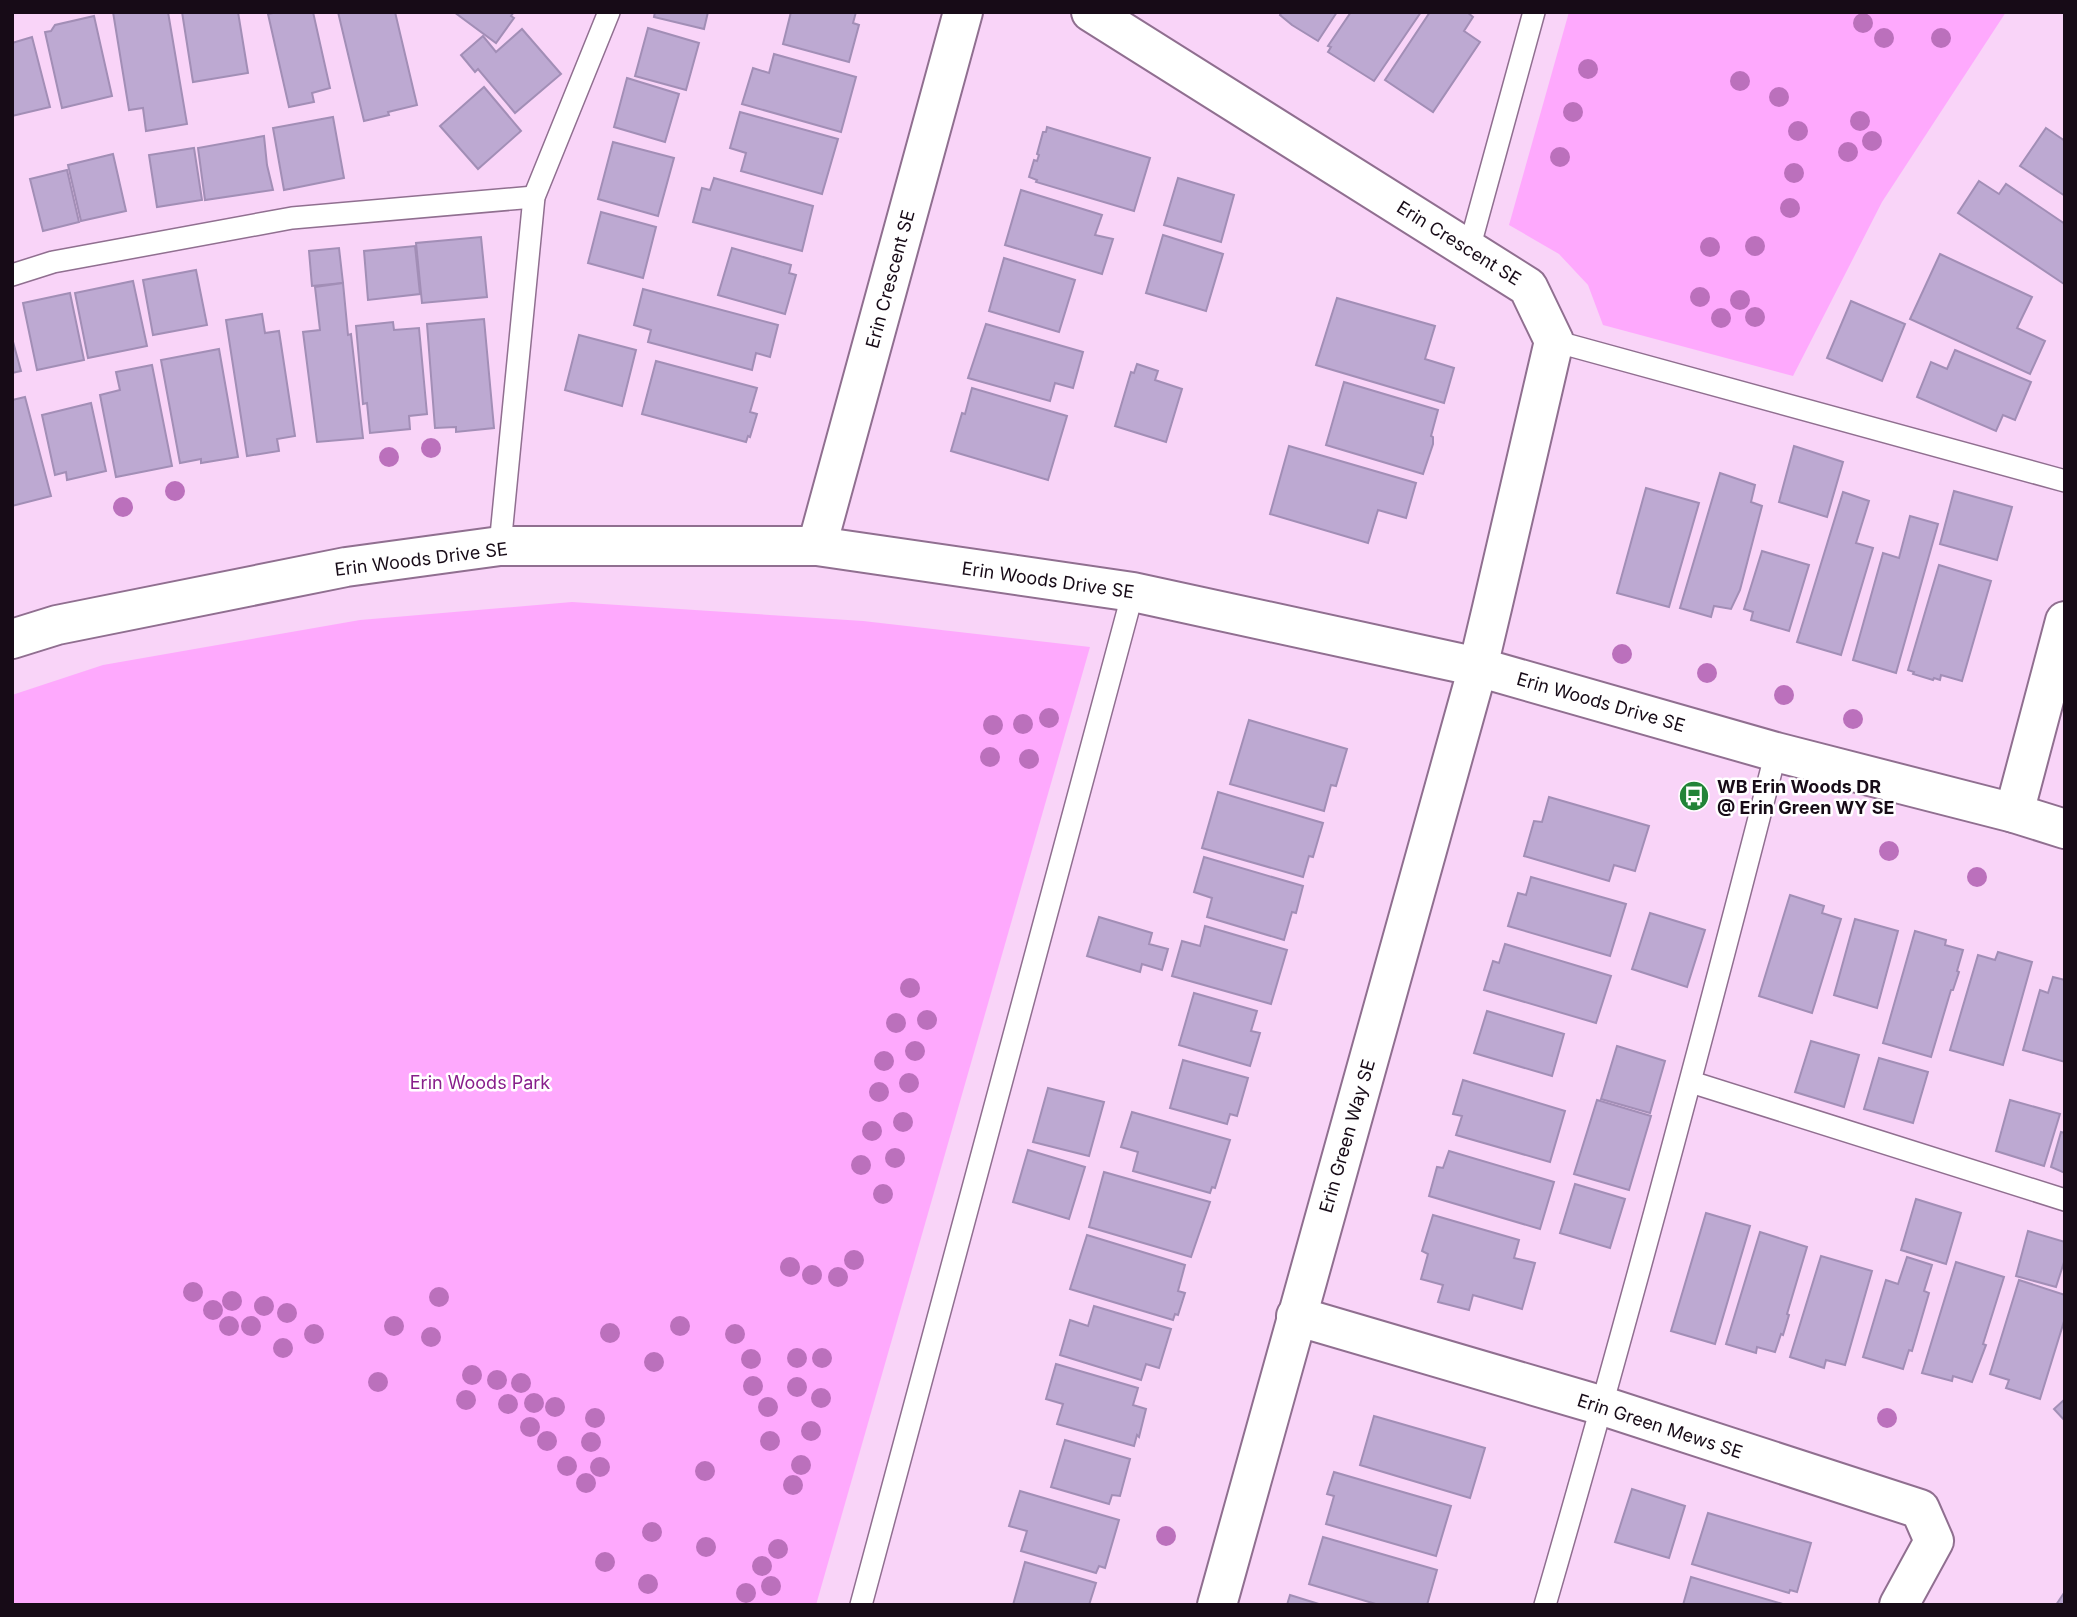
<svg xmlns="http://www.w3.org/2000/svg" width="2077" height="1617" font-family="Inter,sans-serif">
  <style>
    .green { fill: #fea9fd }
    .building { fill: #bda9d2; stroke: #a28eb6; stroke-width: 2 }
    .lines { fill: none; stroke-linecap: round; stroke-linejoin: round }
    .lane-casing { stroke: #906f90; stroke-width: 24 }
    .street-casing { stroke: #906f90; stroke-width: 42 }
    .secondary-casing { stroke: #906f90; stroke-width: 42 }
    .lane { stroke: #fff; stroke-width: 21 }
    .street { stroke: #fff; stroke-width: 38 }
    .secondary { stroke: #fff; stroke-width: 38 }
    .tree { fill: #bb70bc }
    .labels { text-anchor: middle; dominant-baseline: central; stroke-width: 5; stroke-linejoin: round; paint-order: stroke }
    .street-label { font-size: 18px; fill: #170b17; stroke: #fff }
    .poi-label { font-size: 18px; font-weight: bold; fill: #170b17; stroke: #fff; text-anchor: start }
    .park-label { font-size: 18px; fill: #881e8b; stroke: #fff }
  </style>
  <rect width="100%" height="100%" fill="#f9d4f8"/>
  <g class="green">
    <path d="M 1569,12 L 2006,12 L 1882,202 L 1793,376 L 1603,325 L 1588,285 L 1559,254 L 1509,225 Z"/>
    <path d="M 572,602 L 863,621 L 1090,647 L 816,1605 L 12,1605 L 12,695 L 103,665 L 360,620 Z"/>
  </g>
  <g class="building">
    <path d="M 113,12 L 168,12 L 187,124 L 146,131 L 143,108 L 129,110 Z"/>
    <path d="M 182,12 L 238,12 L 248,73 L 193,82 Z"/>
    <path d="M 278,12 L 313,12 L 330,88 L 312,93 L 314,102 L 289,107 L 268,14 Z"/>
    <path d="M 338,12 L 395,12 L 417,105 L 388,112 L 389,115 L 364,121 Z"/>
    <path d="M 454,12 L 514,12 L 511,16 L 514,18 L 496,43 Z"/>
    <path d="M 655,12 L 708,12 L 704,29 L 654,17 Z"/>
    <path d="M 791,12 L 856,12 L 853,23 L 859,25 L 849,62 L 783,44 Z"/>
    <path d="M 1282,12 L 1337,12 L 1318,41 L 1292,25 L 1280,15 Z"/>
    <path d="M 1351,12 L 1421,12 L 1374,81 L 1328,52 L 1331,47 L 1328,46 Z"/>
    <path d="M 1430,12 L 1467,12 L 1473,17 L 1464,31 L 1480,42 L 1433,112 L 1385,80 Z"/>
    <path d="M 94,16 L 112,96 L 62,108 L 45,32 L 51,31 L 55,25 Z"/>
    <path d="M 648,28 L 699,43 L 686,90 L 635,76 Z"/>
    <path d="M 522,29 L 561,74 L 515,113 L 478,69 L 475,72 L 461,55 L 483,36 L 496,52 Z"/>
    <path d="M 32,37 L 50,107 L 12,116 L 12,43 Z"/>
    <path d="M 774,54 L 856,77 L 841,132 L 742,104 L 753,68 L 769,73 Z"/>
    <path d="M 627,78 L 679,94 L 665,142 L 614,127 Z"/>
    <path d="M 484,87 L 521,131 L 478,169 L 440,126 Z"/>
    <path d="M 740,112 L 838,139 L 822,194 L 741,171 L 746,153 L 730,148 Z"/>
    <path d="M 333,117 L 344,178 L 284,190 L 273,128 Z"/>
    <path d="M 1047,127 L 1150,158 L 1134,211 L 1036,182 L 1037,180 L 1029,177 L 1034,160 L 1037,161 L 1039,155 L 1037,154 L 1043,132 L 1046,132 Z"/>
    <path d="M 2046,128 L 2065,141 L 2065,196 L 2020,166 Z"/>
    <path d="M 264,136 L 267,165 L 273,190 L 205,200 L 198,148 Z"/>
    <path d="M 613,142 L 674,158 L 658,216 L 598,199 Z"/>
    <path d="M 194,148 L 202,200 L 157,207 L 149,155 Z"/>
    <path d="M 113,154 L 126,211 L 81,221 L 68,165 Z"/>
    <path d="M 67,170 L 79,222 L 43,231 L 30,179 Z"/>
    <path d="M 714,178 L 813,206 L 802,251 L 693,222 L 702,188 L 710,190 Z"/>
    <path d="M 1178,178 L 1234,195 L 1221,242 L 1164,225 Z"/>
    <path d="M 1979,181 L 1999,194 L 2006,184 L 2065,224 L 2064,284 L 1958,213 Z"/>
    <path d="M 1021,190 L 1102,215 L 1095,235 L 1113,239 L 1102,274 L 1005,245 Z"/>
    <path d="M 601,212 L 656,227 L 643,278 L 588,263 Z"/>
    <path d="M 1163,235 L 1223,254 L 1206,311 L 1146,293 Z"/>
    <path d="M 481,237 L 487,297 L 422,303 L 416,243 Z"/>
    <path d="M 415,246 L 420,294 L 368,300 L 364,251 Z"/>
    <path d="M 339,248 L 343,283 L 312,286 L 309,251 Z"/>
    <path d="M 732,248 L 791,265 L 789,273 L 796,275 L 785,314 L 718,295 Z"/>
    <path d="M 1940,254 L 2032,297 L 2017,328 L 2045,341 L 2030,374 L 1910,319 Z"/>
    <path d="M 1004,258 L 1075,280 L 1059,332 L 989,311 Z"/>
    <path d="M 196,270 L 207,325 L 153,335 L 143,280 Z"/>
    <path d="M 133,281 L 147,346 L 88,358 L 75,293 Z"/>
    <path d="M 343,283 L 348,335 L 351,334 L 363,438 L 317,442 L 303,332 L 320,330 L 315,287 Z"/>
    <path d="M 643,289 L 778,325 L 770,357 L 756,353 L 752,370 L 648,342 L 651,330 L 634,325 Z"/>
    <path d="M 70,293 L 84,360 L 37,370 L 23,303 Z"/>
    <path d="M 1337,298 L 1435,326 L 1425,359 L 1454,368 L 1444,403 L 1316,365 Z"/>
    <path d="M 1851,301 L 1905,324 L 1882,381 L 1827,358 Z"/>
    <path d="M 262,314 L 265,333 L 279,331 L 295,436 L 277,439 L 279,451 L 247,456 L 226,320 Z"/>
    <path d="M 484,319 L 494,428 L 456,432 L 456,427 L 435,428 L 427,324 Z"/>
    <path d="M 393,322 L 394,330 L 419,328 L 427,414 L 409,416 L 410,429 L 370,433 L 367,403 L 363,404 L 356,326 Z"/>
    <path d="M 986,324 L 1083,352 L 1073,388 L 1055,383 L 1050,401 L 968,378 Z"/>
    <path d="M 579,335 L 636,350 L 622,406 L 565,390 Z"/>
    <path d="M 12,338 L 21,371 L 12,373 Z"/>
    <path d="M 219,349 L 238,457 L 201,463 L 201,459 L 180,463 L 161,360 Z"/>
    <path d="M 1955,350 L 2031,382 L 2015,420 L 2003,415 L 1996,431 L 1917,397 L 1931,362 L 1947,369 Z"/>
    <path d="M 656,361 L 757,388 L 750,412 L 757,414 L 750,437 L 748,436 L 746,442 L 642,414 Z"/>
    <path d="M 1137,364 L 1158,371 L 1155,380 L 1182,389 L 1166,442 L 1115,426 L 1131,372 L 1134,373 Z"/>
    <path d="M 152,365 L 172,466 L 116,477 L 100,395 L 120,390 L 116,372 Z"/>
    <path d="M 1344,382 L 1438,410 L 1431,436 L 1433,437 L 1433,444 L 1423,474 L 1326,445 Z"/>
    <path d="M 972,388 L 1067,416 L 1048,480 L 951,451 L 962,413 L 965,414 Z"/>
    <path d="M 25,397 L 51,496 L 12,506 L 12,400 Z"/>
    <path d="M 91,403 L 106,471 L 67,480 L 66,472 L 55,475 L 42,415 Z"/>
    <path d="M 1289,446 L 1416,483 L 1406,518 L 1378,510 L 1368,543 L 1270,514 Z"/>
    <path d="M 1794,446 L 1843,462 L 1827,517 L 1779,502 Z"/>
    <path d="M 1720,473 L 1755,485 L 1751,502 L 1762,506 L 1740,590 L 1731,609 L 1714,606 L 1711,617 L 1680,608 Z"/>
    <path d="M 1646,488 L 1699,503 L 1669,607 L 1617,593 Z"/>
    <path d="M 1954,491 L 2012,507 L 1997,560 L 1940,544 Z"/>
    <path d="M 1843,492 L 1869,501 L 1856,543 L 1873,548 L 1841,655 L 1797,642 Z"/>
    <path d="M 1910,516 L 1938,524 L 1896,673 L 1853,660 L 1883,553 L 1899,558 Z"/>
    <path d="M 1762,551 L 1809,565 L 1789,631 L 1751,620 L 1753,612 L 1744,609 Z"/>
    <path d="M 1939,565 L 1991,581 L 1962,681 L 1941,675 L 1940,680 L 1934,678 L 1933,680 L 1913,674 L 1914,672 L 1908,670 Z"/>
    <path d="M 1249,720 L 1347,749 L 1336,786 L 1331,785 L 1324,811 L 1230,784 Z"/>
    <path d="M 1218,792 L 1323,823 L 1313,857 L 1309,856 L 1303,877 L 1202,848 Z"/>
    <path d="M 1549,797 L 1649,826 L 1635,871 L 1614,865 L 1609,881 L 1524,856 L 1534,821 L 1542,822 Z"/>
    <path d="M 1204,857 L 1303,886 L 1296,913 L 1292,912 L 1284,940 L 1207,917 L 1212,898 L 1194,892 Z"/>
    <path d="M 1531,877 L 1626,904 L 1610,956 L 1508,926 L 1518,893 L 1526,895 Z"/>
    <path d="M 1790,895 L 1824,906 L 1822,913 L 1841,919 L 1812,1013 L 1759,996 Z"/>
    <path d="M 1650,913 L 1705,930 L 1687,987 L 1632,969 Z"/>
    <path d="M 1099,917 L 1152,933 L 1149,944 L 1168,949 L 1162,970 L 1142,964 L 1140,972 L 1087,956 Z"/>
    <path d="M 1855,919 L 1898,931 L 1877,1008 L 1834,995 Z"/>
    <path d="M 1205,926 L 1287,950 L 1271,1004 L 1172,976 L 1182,941 L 1200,946 Z"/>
    <path d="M 1915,931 L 1946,940 L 1945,945 L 1963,950 L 1957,971 L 1959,972 L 1953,990 L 1951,990 L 1931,1057 L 1883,1043 Z"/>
    <path d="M 1505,944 L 1611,976 L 1596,1023 L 1484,990 L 1493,961 L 1499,963 Z"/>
    <path d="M 1998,952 L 2032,962 L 2003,1065 L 1950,1050 L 1978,955 L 1995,960 Z"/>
    <path d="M 2053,977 L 2065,980 L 2065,1062 L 2023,1050 L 2040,990 L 2048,993 Z"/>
    <path d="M 1194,993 L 1257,1011 L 1251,1031 L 1260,1033 L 1250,1066 L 1179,1045 Z"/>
    <path d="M 1487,1011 L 1564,1034 L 1552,1076 L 1474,1053 Z"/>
    <path d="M 1811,1041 L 1859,1055 L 1844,1107 L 1795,1092 Z"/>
    <path d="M 1617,1046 L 1665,1061 L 1650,1113 L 1601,1099 Z"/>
    <path d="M 1879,1058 L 1928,1072 L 1913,1123 L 1864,1109 Z"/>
    <path d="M 1183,1060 L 1248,1078 L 1237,1116 L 1230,1114 L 1227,1124 L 1170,1108 Z"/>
    <path d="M 1463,1080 L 1565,1111 L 1550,1162 L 1456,1135 L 1462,1116 L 1453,1114 Z"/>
    <path d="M 1048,1088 L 1104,1102 L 1089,1156 L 1033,1142 Z"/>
    <path d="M 1597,1100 L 1651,1116 L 1629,1190 L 1574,1174 Z"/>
    <path d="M 2010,1100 L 2060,1114 L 2044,1166 L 1996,1151 Z"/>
    <path d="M 1132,1112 L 1230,1140 L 1215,1188 L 1212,1187 L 1210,1193 L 1133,1171 L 1138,1152 L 1121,1147 Z"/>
    <path d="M 2061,1132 L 2065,1133 L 2065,1173 L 2051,1167 Z"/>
    <path d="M 1028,1150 L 1085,1167 L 1069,1219 L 1013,1202 Z"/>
    <path d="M 1449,1151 L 1554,1182 L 1540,1229 L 1429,1196 L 1437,1167 L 1443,1168 Z"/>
    <path d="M 1104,1172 L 1210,1202 L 1191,1257 L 1089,1227 Z"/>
    <path d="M 1575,1184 L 1625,1199 L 1610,1248 L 1560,1233 Z"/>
    <path d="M 1916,1199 L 1961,1213 L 1946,1264 L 1901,1250 Z"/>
    <path d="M 1706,1213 L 1750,1226 L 1715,1344 L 1671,1331 Z"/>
    <path d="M 1433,1215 L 1519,1240 L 1514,1258 L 1535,1263 L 1522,1309 L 1473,1295 L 1469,1310 L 1438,1302 L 1443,1285 L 1421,1279 L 1428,1254 L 1422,1251 Z"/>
    <path d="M 2028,1231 L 2065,1242 L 2065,1259 L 2056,1287 L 2016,1276 Z"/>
    <path d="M 1760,1232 L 1807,1247 L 1787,1314 L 1789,1315 L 1783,1335 L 1781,1334 L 1775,1352 L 1757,1347 L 1756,1353 L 1726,1344 Z"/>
    <path d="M 1087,1235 L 1185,1265 L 1178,1291 L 1185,1293 L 1178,1315 L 1175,1314 L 1173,1320 L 1070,1289 Z"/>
    <path d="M 1821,1256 L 1872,1271 L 1845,1365 L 1826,1360 L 1824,1368 L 1790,1357 Z"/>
    <path d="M 1907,1257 L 1932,1265 L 1924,1291 L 1929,1293 L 1912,1351 L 1909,1350 L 1903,1369 L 1863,1357 L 1886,1280 L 1898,1284 Z"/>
    <path d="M 1956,1262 L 2004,1277 L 1983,1344 L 1986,1345 L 1972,1382 L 1953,1376 L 1952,1381 L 1922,1373 Z"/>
    <path d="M 2019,1280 L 2065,1295 L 2065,1318 L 2040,1399 L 2006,1388 L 2009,1380 L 1990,1374 Z"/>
    <path d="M 1094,1306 L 1171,1329 L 1159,1368 L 1146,1364 L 1141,1380 L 1060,1355 L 1070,1320 L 1088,1326 Z"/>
    <path d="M 1056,1364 L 1138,1388 L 1133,1405 L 1146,1409 L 1139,1437 L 1137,1435 L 1134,1446 L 1057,1424 L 1063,1404 L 1046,1399 Z"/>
    <path d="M 2065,1399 L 2065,1421 L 2054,1409 Z"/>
    <path d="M 1374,1416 L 1485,1448 L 1470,1498 L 1360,1465 Z"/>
    <path d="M 1065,1440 L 1130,1459 L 1120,1496 L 1112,1495 L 1109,1504 L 1051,1487 Z"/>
    <path d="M 1334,1472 L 1451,1506 L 1436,1556 L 1326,1524 L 1334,1496 L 1327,1494 Z"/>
    <path d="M 1632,1489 L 1685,1506 L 1669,1558 L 1615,1542 Z"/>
    <path d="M 1020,1491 L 1119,1520 L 1105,1568 L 1099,1566 L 1096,1573 L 1021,1551 L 1027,1531 L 1009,1526 Z"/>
    <path d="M 1708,1513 L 1811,1543 L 1797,1592 L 1790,1590 L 1789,1593 L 1692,1564 Z"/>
    <path d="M 1323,1537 L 1437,1570 L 1427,1605 L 1379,1605 L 1309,1584 Z"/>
    <path d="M 1025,1562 L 1096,1583 L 1089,1605 L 1013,1605 Z"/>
    <path d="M 1691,1577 L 1786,1605 L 1683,1605 Z"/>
    <path d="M 2064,1593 L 2065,1605 L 2056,1605 Z"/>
    <path d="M 1290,1595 L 1322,1605 L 1287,1605 Z"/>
  </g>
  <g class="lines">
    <g class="lane-casing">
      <g id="lane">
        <path d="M 1469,249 L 1534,12"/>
        <path d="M 12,275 L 53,262 L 292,218 L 534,197"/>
        <path d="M 1554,341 L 2065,481"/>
        <path d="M 500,546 L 534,197 L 609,12"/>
        <path d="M 1691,1082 L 2065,1200"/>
        <path d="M 861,1605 L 1133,592"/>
        <path d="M 1545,1605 C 1627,1322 1703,1037 1776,752"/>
      </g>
    </g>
    <g class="street-casing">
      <g id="street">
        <path d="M 1091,12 L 1528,287 L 1554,341 L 1492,608 L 1478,667 L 1217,1605"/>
        <path d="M 817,546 L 963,12"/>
        <path d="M 2014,813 L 2065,621"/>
        <path d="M 1296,1316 L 1603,1406 L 1920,1509 L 1934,1541 L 1899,1605"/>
      </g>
    </g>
    <g class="secondary-casing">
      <path id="secondary" d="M 12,639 L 57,625 L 346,567 L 500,546 L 817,546 L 1133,592 L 1478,667 L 1776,752 L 2014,813 L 2065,829"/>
    </g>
    <use href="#lane" class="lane"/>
    <use href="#street" class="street"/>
    <use href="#secondary" class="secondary"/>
  </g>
  <g class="tree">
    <circle cx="1863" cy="23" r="10"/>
    <circle cx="1884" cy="38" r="10"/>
    <circle cx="1941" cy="38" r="10"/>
    <circle cx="1588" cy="69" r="10"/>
    <circle cx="1740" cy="81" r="10"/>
    <circle cx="1779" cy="97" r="10"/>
    <circle cx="1573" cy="112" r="10"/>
    <circle cx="1860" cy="121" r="10"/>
    <circle cx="1798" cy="131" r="10"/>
    <circle cx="1872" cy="141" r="10"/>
    <circle cx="1848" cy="152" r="10"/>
    <circle cx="1560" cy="157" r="10"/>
    <circle cx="1794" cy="173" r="10"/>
    <circle cx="1790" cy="208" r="10"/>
    <circle cx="1755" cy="246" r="10"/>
    <circle cx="1710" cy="247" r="10"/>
    <circle cx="1700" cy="297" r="10"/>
    <circle cx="1740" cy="300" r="10"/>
    <circle cx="1755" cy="317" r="10"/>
    <circle cx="1721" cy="318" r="10"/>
    <circle cx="431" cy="448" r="10"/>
    <circle cx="389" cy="457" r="10"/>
    <circle cx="175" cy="491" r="10"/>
    <circle cx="123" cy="507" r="10"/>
    <circle cx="1622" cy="654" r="10"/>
    <circle cx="1707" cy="673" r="10"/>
    <circle cx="1784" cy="695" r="10"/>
    <circle cx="1049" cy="718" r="10"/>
    <circle cx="1853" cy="719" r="10"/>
    <circle cx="1023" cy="724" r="10"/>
    <circle cx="993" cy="725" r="10"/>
    <circle cx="990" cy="757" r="10"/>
    <circle cx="1029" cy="759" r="10"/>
    <circle cx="1889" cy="851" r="10"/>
    <circle cx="1977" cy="877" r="10"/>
    <circle cx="910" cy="988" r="10"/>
    <circle cx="927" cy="1020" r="10"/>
    <circle cx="896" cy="1023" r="10"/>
    <circle cx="915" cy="1051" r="10"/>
    <circle cx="884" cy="1061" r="10"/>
    <circle cx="909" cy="1083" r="10"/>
    <circle cx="879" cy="1092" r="10"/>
    <circle cx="903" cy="1122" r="10"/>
    <circle cx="872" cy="1131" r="10"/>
    <circle cx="895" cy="1158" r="10"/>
    <circle cx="861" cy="1165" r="10"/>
    <circle cx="883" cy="1194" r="10"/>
    <circle cx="854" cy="1260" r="10"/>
    <circle cx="790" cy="1267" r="10"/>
    <circle cx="812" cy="1275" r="10"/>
    <circle cx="838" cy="1277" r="10"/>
    <circle cx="193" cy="1292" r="10"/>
    <circle cx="439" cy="1297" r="10"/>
    <circle cx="232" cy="1301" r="10"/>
    <circle cx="264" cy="1306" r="10"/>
    <circle cx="213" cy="1310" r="10"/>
    <circle cx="287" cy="1313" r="10"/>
    <circle cx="229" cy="1326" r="10"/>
    <circle cx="251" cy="1326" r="10"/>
    <circle cx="394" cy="1326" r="10"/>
    <circle cx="680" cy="1326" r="10"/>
    <circle cx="610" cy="1333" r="10"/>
    <circle cx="314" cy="1334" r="10"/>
    <circle cx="735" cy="1334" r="10"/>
    <circle cx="431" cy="1337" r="10"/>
    <circle cx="283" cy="1348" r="10"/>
    <circle cx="797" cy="1358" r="10"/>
    <circle cx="822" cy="1358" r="10"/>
    <circle cx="751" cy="1359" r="10"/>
    <circle cx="654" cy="1362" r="10"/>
    <circle cx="472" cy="1375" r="10"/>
    <circle cx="497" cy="1380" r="10"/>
    <circle cx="378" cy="1382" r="10"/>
    <circle cx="521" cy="1383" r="10"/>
    <circle cx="753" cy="1386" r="10"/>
    <circle cx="797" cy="1387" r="10"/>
    <circle cx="821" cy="1398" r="10"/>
    <circle cx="466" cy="1400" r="10"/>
    <circle cx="534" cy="1403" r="10"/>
    <circle cx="508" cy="1404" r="10"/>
    <circle cx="555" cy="1407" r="10"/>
    <circle cx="768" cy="1407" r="10"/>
    <circle cx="595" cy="1418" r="10"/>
    <circle cx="1887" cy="1418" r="10"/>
    <circle cx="530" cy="1427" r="10"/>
    <circle cx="811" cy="1431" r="10"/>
    <circle cx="547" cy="1441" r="10"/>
    <circle cx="770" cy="1441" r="10"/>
    <circle cx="591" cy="1442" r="10"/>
    <circle cx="801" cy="1465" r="10"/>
    <circle cx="567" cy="1466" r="10"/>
    <circle cx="600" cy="1467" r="10"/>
    <circle cx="705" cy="1471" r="10"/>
    <circle cx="586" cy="1483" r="10"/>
    <circle cx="793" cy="1485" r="10"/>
    <circle cx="652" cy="1532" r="10"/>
    <circle cx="1166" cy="1536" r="10"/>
    <circle cx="706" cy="1547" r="10"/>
    <circle cx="778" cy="1549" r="10"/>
    <circle cx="605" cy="1562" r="10"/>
    <circle cx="762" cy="1566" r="10"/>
    <circle cx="648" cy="1584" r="10"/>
    <circle cx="771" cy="1586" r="10"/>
    <circle cx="746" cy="1593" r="10"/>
  </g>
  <defs>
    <g id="bus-disc" transform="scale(1.575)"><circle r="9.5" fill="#228438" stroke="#fff"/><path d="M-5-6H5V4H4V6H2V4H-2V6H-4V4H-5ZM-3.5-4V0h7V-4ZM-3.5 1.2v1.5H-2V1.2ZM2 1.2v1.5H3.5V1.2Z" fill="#fff"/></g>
  </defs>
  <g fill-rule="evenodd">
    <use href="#bus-disc" x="1694" y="796"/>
  </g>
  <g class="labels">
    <g class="street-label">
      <text transform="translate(1459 243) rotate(32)">Erin Crescent SE</text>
      <text transform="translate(890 279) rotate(-75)">Erin Crescent SE</text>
      <text transform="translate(421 559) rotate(-7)">Erin Woods Drive SE</text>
      <text transform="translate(1048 580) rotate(8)">Erin Woods Drive SE</text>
      <text transform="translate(1601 702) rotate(16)">Erin Woods Drive SE</text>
      <text transform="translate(1347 1136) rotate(-74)">Erin Green Way SE</text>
      <text transform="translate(1660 1426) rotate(18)">Erin Green Mews SE</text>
    </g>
    <g class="poi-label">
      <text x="1717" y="786">WB Erin Woods DR<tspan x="1717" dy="21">@ Erin Green WY SE</tspan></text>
    </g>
    <g class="park-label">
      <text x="480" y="1082">Erin Woods Park</text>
    </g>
  </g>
  <rect width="2077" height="1617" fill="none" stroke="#170b17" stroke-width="28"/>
</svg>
